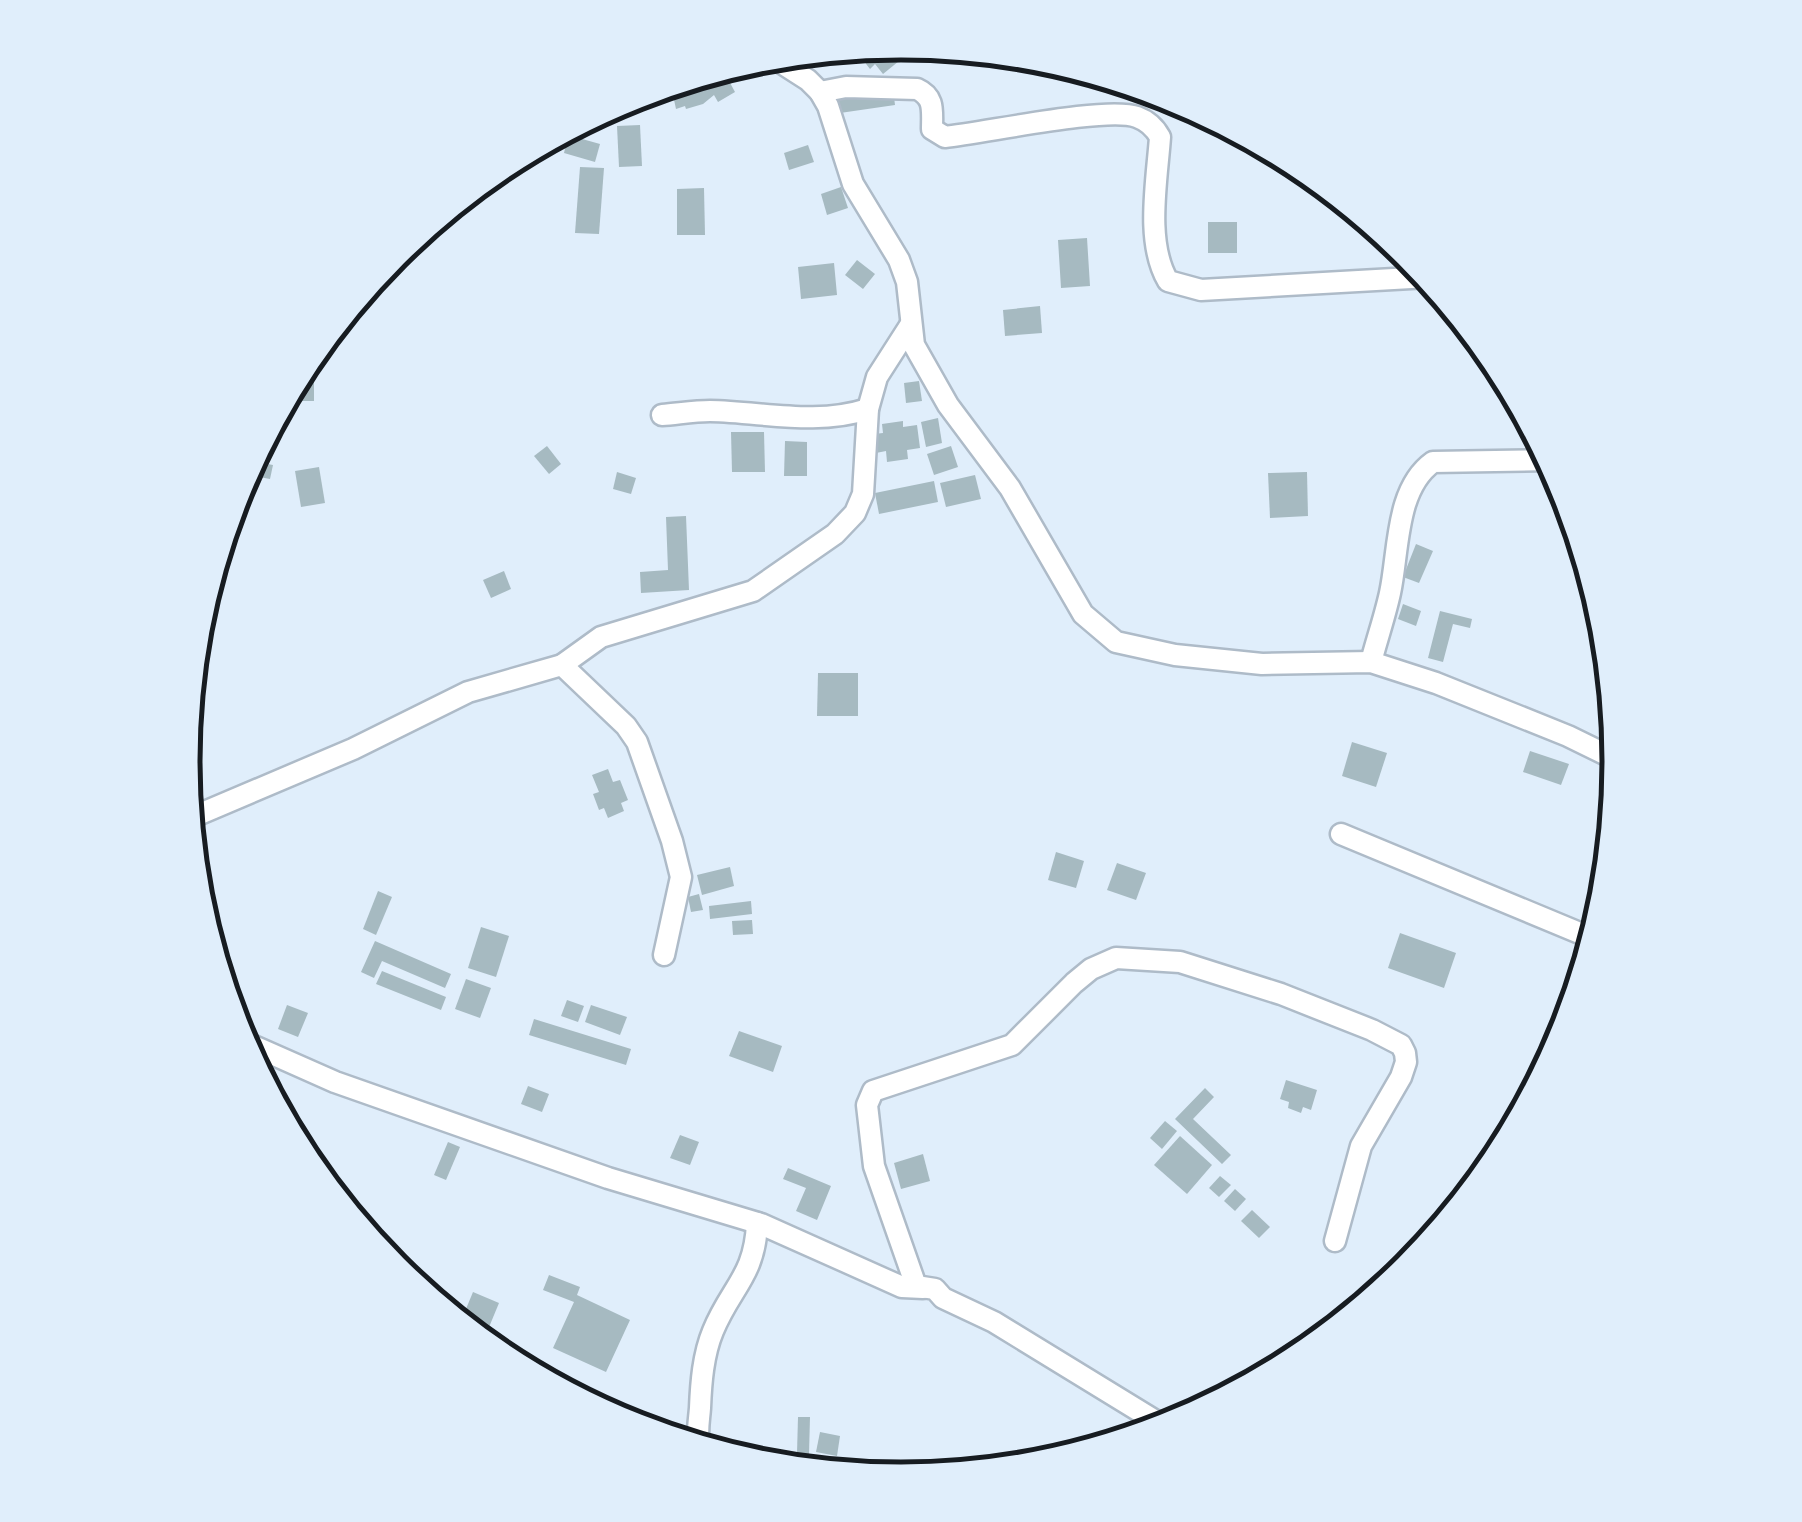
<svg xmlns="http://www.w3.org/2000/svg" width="1802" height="1522" font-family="'Varela Round',sans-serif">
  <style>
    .building { fill: #a6bac1 }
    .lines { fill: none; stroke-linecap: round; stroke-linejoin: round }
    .minor-casing { stroke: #aebbc8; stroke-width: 25 }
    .minor { stroke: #fff; stroke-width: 20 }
    .rim { fill: none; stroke: #171c21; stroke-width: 5 }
  </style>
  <rect width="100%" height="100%" fill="#e0eefb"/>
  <g class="building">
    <path d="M 879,45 L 872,50 L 881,59 L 891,52 L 899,61 L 883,74 L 875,64 L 870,69 L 853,47 Z"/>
    <path d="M 722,68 L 735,92 L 718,102 L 714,95 L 703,104 L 686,109 L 685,106 L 676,109 L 673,95 L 681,93 L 677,82 Z"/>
    <path d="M 893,89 L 895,105 L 840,113 L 838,98 Z"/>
    <path d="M 640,125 L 642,166 L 619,167 L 617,126 Z"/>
    <path d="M 568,135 L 600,144 L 595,162 L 564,153 Z"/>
    <path d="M 808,145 L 814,162 L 789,170 L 784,153 Z"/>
    <path d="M 580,167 L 604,168 L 599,234 L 575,233 Z"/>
    <path d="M 841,187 L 848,208 L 827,215 L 821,194 Z"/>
    <path d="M 704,188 L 705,235 L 677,235 L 677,189 Z"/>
    <rect x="1208" y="222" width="29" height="31"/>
    <path d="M 1382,231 L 1396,242 L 1396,247 L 1381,246 Z"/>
    <path d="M 1087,238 L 1090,286 L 1061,288 L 1058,240 Z"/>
    <path d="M 857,260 L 875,274 L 863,289 L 845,275 Z"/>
    <path d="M 834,263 L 837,295 L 801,299 L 798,267 Z"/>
    <path d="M 1040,306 L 1042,333 L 1005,336 L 1003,310 Z"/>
    <path d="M 1460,315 L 1469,326 L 1450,328 L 1448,317 Z"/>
    <path d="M 294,379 L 314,379 L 314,401 L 283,401 Z"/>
    <path d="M 919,381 L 922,401 L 906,403 L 904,383 Z"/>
    <path d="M 938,418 L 942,443 L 926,447 L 921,422 Z"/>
    <path d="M 903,421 L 903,427 L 917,425 L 920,448 L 907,450 L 908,459 L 887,462 L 886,451 L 876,453 L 874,434 L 883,433 L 882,424 Z"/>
    <path d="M 731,432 L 764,432 L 765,472 L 732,472 Z"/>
    <path d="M 785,441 L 807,442 L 807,476 L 784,476 Z"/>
    <path d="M 547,446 L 561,464 L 549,474 L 534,456 Z"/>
    <path d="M 951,446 L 958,467 L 934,475 L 927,454 Z"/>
    <path d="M 251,461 L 273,465 L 270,479 L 243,474 Z"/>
    <path d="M 319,467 L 325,503 L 301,507 L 295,471 Z"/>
    <path d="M 617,472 L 636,478 L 631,494 L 613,489 Z"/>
    <path d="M 1307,472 L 1308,516 L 1270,518 L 1268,473 Z"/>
    <path d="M 975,475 L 981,499 L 946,507 L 940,483 Z"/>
    <path d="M 934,481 L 938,502 L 879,514 L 875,493 Z"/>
    <path d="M 686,516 L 689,590 L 641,593 L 640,572 L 668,570 L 666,517 Z"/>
    <path d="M 1416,544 L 1433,551 L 1419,583 L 1403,577 Z"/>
    <path d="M 504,571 L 511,589 L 491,598 L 483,580 Z"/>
    <path d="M 1403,604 L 1421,611 L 1416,626 L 1398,619 Z"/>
    <path d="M 1440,611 L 1472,619 L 1470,628 L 1453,624 L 1443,662 L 1428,658 Z"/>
    <path d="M 818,673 L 858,673 L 858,716 L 817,716 Z"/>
    <path d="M 1352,742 L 1387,753 L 1376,787 L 1342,776 Z"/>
    <path d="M 1530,751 L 1569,764 L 1561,785 L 1523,772 Z"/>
    <path d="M 608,769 L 613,782 L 620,780 L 628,800 L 621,803 L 624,811 L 608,818 L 604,808 L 599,810 L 593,794 L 599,792 L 592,775 Z"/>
    <path d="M 1056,852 L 1084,861 L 1076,888 L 1048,880 Z"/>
    <path d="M 1117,863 L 1146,873 L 1136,900 L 1107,890 Z"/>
    <path d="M 730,867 L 734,886 L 702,895 L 697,875 Z"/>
    <path d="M 378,891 L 392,897 L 376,935 L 363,929 Z"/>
    <path d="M 699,894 L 703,910 L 691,912 L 688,897 Z"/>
    <path d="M 751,901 L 752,914 L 710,919 L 709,906 Z"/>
    <path d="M 752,920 L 753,934 L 733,935 L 732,921 Z"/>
    <path d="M 481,927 L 509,936 L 496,977 L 468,968 Z"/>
    <path d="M 1400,933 L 1456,953 L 1444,988 L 1388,968 Z"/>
    <path d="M 375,941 L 451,974 L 445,988 L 382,961 L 374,978 L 361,972 Z"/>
    <path d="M 382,971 L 446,997 L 441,1010 L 376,984 Z"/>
    <path d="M 466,979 L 491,988 L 480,1018 L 455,1009 Z"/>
    <path d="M 567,1000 L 584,1006 L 578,1022 L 561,1016 Z"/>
    <path d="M 287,1005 L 308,1013 L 298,1037 L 278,1029 Z"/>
    <path d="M 591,1005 L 627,1017 L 620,1035 L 585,1022 Z"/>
    <path d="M 534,1019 L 631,1049 L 626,1065 L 529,1035 Z"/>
    <path d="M 739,1031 L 782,1046 L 773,1072 L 729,1056 Z"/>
    <path d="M 1286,1080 L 1317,1090 L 1311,1110 L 1303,1107 L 1301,1113 L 1288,1108 L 1289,1102 L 1280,1099 Z"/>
    <path d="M 528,1086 L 549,1094 L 542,1112 L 521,1104 Z"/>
    <path d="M 1205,1088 L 1214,1097 L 1193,1119 L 1231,1155 L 1222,1164 L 1175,1119 Z"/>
    <path d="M 1165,1121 L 1177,1131 L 1162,1149 L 1150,1138 Z"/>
    <path d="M 680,1135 L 699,1142 L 690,1165 L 670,1158 Z"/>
    <path d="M 1180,1136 L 1212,1165 L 1187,1194 L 1154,1165 Z"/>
    <path d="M 448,1142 L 460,1147 L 446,1180 L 434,1175 Z"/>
    <path d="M 923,1154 L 930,1181 L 901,1189 L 894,1163 Z"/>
    <path d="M 788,1168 L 831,1186 L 817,1220 L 796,1211 L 806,1188 L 783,1179 Z"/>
    <path d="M 1220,1176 L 1231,1185 L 1219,1197 L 1209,1188 Z"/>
    <path d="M 1235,1189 L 1246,1199 L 1235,1211 L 1224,1201 Z"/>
    <path d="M 1252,1210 L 1270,1227 L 1259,1238 L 1241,1221 Z"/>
    <path d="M 549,1275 L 580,1287 L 577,1295 L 630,1320 L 606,1372 L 553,1348 L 574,1302 L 543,1290 Z"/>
    <path d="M 473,1292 L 499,1303 L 487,1332 L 461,1321 Z"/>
    <path d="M 798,1417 L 810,1417 L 809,1454 L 797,1453 Z"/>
    <path d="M 820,1432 L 840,1436 L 837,1456 L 816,1452 Z"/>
  </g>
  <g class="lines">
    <g class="minor-casing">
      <g id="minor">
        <path d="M 769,55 L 808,80 L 820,92 L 828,106 L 853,184 L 899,260 L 907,282 L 914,345 L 948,405 L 1010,488 L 1083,614 L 1116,642 L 1175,655 L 1262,664 L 1371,662 L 1436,683 L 1568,736 L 1619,761"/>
        <path d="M 820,92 L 846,87 L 917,89 C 935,97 932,111 932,129 L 945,137 C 985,133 1106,106 1137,117 C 1148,121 1155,128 1160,137 C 1157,181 1145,242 1168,281 L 1201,290 L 1429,277"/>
        <path d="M 662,415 C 677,414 694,411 710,411 C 764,412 815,426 868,409"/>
        <path d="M 1371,662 C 1377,639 1385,616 1390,593 C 1399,552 1395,489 1433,462 L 1551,460"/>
        <path d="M 562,665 L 626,726 L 637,742 L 672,841 L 681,877 L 664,955"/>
        <path d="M 188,819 L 353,749 L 468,692 L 562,665 L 601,637 L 753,591 L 835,534 L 855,513 L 863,494 L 868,409 L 877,377 L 911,324"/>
        <path d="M 1341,834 L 1594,939"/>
        <path d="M 240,1040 L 335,1082 L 608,1178 L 761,1224 L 902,1287 L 923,1288"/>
        <path d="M 1167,1428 L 994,1322 L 943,1298 L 935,1289 L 916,1286 L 874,1166 L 867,1105 L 873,1091 L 1012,1045 L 1074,983 L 1091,969 L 1116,958 L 1180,962 L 1281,994 L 1372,1030 L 1401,1045 L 1405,1053 L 1406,1062 L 1401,1077 L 1361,1146 L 1335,1241"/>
        <path d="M 700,1447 C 696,1435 699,1422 700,1408 C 701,1383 703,1355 713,1331 C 731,1287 755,1276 757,1223"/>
      </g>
    </g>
    <use href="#minor" class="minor"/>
  </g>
  <path d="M0 0H1802V1522H0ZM200 761a701 701 0 1 1 1402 0a701 701 0 1 1-1402 0Z" fill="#e0eefb" fill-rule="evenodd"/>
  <path class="rim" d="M200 761a701 701 0 1 1 1402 0a701 701 0 1 1-1402 0Z"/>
</svg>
